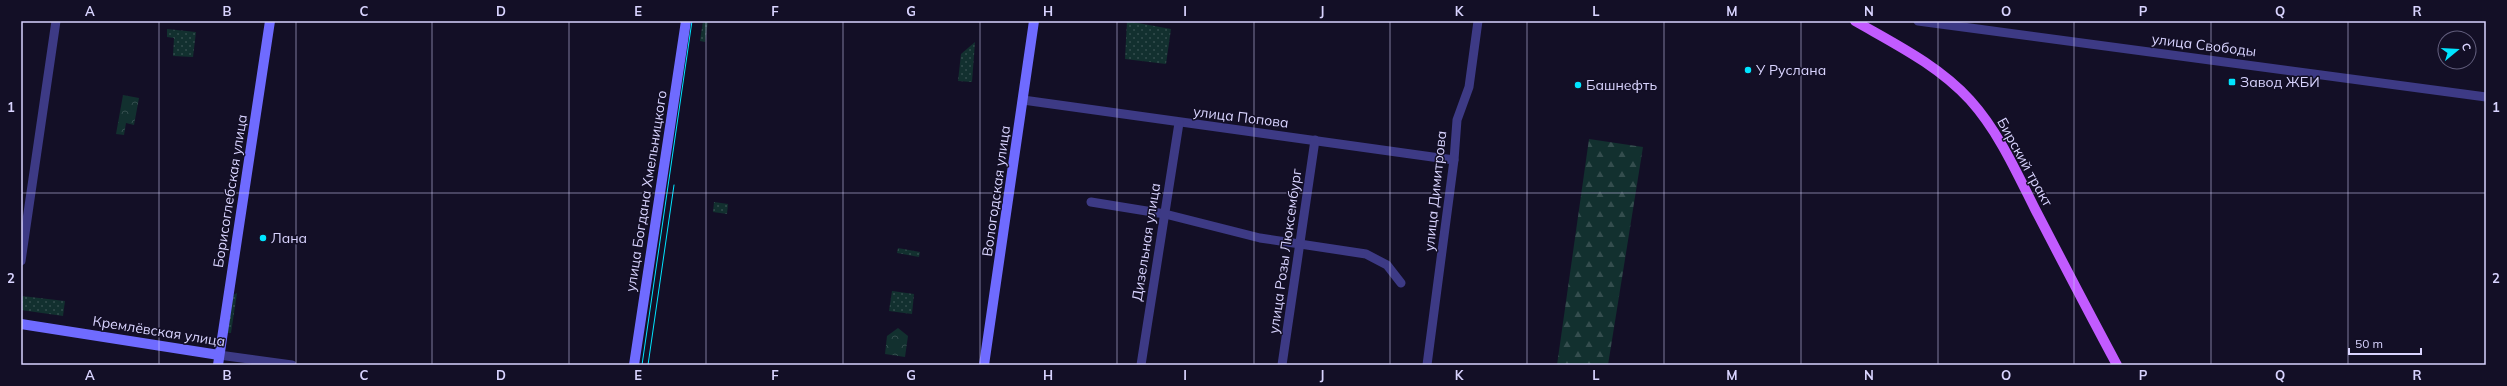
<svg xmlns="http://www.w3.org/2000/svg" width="2507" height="386" font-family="Mulish,sans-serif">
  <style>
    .grass { fill: url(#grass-dots) }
    .forest { fill: url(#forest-firs) }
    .park { fill: url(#park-crowns) }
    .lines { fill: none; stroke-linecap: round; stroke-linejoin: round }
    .street { stroke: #3d3a85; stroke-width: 9 }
    .secondary { stroke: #6f6bff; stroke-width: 10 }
    .primary { stroke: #c25bff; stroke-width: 10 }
    .tram { stroke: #00e5ff; stroke-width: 1 }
    .grid { fill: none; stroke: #d9d4ff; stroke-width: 1; stroke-opacity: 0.55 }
    .poi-dot { fill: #00e5ff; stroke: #130f26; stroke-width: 1.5 }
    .labels { text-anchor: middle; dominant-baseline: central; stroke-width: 3; stroke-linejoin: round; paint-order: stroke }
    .street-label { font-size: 14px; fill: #d9d4ff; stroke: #130f26 }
    .poi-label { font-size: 14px; fill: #d9d4ff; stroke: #130f26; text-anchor: start }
    .neatline { fill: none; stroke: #d9d4ff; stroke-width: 1.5 }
    .grid-label { font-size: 13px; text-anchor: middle; font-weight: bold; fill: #d9d4ff }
  </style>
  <defs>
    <pattern id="grass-dots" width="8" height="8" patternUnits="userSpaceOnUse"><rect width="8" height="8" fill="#12302f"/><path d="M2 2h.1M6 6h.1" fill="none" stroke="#344d4e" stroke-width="1.8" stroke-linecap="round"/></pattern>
    <pattern id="forest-firs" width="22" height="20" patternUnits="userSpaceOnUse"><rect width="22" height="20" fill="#12302f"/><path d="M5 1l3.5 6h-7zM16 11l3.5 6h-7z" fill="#344d4e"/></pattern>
    <pattern id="park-crowns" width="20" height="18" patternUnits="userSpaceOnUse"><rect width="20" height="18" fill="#12302f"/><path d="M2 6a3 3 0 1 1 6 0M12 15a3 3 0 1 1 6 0" fill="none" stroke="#344d4e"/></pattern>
  </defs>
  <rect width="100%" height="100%" fill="#130f26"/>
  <g class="grass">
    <path d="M 703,21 L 708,22 L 705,42 L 700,41 Z"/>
    <path d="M 1127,21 L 1171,29 L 1166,64 L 1125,59 Z"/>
    <path d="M 167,29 L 196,32 L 193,57 L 173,56 L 174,38 L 167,37 Z"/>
    <path d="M 975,42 L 972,82 L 958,81 L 961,54 Z"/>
    <path d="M 714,202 L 728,204 L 727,214 L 713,212 Z"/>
    <path d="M 898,248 L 920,252 L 919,257 L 897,253 Z"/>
    <path d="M 892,291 L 914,294 L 912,314 L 889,311 Z"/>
    <path d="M 237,293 L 231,333 L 226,333 L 233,295 Z"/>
    <path d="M 22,296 L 65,301 L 63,316 L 21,310 Z"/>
  </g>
  <path class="forest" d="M 1589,139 L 1643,147 L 1608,365 L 1557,365 Z"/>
  <g class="park">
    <path d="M 123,95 L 139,98 L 134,125 L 126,123 L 124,135 L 116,134 Z"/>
    <path d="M 898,328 L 908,336 L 905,357 L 885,354 L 887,336 Z"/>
  </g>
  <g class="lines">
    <g class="street">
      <path d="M 1918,21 L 2486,97"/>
      <path d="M 1023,100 L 1454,160"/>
      <path d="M 1091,202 L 1165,214 L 1260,238 L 1366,254 L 1387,265 L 1401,283"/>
      <path d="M 21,261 L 56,21"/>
      <path d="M 219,355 L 292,365"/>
      <path d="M 1141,365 L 1179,123"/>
      <path d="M 1282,365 L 1315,140"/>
      <path d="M 1427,365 L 1454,160 L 1457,120 L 1469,87 L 1478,21"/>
    </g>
    <g class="secondary">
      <path d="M 21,324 L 219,355"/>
      <path d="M 218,365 L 270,21"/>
      <path d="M 634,365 L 686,21"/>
      <path d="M 984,365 L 1034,21"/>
    </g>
    <path class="primary" d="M 1855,21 C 1895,44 1938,65 1970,100 C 1998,131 2016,171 2035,209 C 2062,261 2089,313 2117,365"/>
    <g class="tram">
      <path d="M 642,365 L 692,21"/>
      <path d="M 648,365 L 674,185"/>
    </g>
  </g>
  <path class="grid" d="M 159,21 L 159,365M 296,21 L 296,365M 432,21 L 432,365M 569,21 L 569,365M 706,21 L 706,365M 843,21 L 843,365M 980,21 L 980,365M 1117,21 L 1117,365M 1254,21 L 1254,365M 1390,21 L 1390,365M 1527,21 L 1527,365M 1664,21 L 1664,365M 1801,21 L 1801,365M 1938,21 L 1938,365M 2074,21 L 2074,365M 2211,21 L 2211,365M 2348,21 L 2348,365M 21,193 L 2486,193"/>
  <g class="poi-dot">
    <circle cx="1748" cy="70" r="4"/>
    <rect x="2228" y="78" width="8" height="8" rx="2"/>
    <circle cx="1578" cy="85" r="4"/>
    <circle cx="263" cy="238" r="4"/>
  </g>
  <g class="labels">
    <g class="street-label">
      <text transform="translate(2204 45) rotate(7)">улица Свободы</text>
      <text transform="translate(1241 117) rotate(7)">улица Попова</text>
      <text transform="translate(2025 162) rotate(61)">Бирский тракт</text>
      <text transform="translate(230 191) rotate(-81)">Борисоглебская улица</text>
      <text transform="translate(646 191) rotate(-81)">улица Богдана Хмельницкого</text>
      <text transform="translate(996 191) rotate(-82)">Вологодская улица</text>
      <text transform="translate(1435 191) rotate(-84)">улица Димитрова</text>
      <text transform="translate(1146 242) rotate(-81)">Дизельная улица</text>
      <text transform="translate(1285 251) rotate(-82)">улица Розы Люксембург</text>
      <text transform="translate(159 331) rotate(9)">Кремлёвская улица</text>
    </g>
    <g class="poi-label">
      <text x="1756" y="70">У Руслана</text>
      <text x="2240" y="82">Завод ЖБИ</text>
      <text x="1586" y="85">Башнефть</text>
      <text x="271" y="238">Лана</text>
    </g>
  </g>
  <rect width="2507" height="386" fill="none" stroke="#130f26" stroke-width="44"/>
  <g transform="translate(2457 50) rotate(72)"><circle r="19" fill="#130f26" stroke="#625e7d"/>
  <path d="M0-3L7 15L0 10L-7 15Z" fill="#00e5ff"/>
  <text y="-6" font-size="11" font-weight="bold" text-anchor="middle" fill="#d9d4ff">С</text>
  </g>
  <path d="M2349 348v6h72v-6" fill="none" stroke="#d9d4ff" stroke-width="2"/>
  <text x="2355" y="348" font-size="12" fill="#d9d4ff" stroke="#130f26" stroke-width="3" paint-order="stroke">50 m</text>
  <rect x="22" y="22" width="2463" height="342" class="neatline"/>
  <g class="grid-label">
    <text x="90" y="16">A</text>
    <text x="227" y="16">B</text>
    <text x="364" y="16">C</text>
    <text x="501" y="16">D</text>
    <text x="638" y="16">E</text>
    <text x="775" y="16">F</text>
    <text x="911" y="16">G</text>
    <text x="1048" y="16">H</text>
    <text x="1185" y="16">I</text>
    <text x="1322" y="16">J</text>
    <text x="1459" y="16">K</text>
    <text x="1596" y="16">L</text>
    <text x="1732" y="16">M</text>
    <text x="1869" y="16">N</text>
    <text x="2006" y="16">O</text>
    <text x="2143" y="16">P</text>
    <text x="2280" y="16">Q</text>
    <text x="2417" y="16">R</text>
    <text x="11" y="112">1</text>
    <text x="2496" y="112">1</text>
    <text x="11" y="283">2</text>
    <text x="2496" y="283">2</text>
    <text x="90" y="380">A</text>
    <text x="227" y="380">B</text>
    <text x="364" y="380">C</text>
    <text x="501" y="380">D</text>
    <text x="638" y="380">E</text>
    <text x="775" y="380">F</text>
    <text x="911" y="380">G</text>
    <text x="1048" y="380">H</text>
    <text x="1185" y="380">I</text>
    <text x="1322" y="380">J</text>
    <text x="1459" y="380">K</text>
    <text x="1596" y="380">L</text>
    <text x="1732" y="380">M</text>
    <text x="1869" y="380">N</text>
    <text x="2006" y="380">O</text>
    <text x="2143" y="380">P</text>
    <text x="2280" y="380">Q</text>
    <text x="2417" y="380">R</text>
  </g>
</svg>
